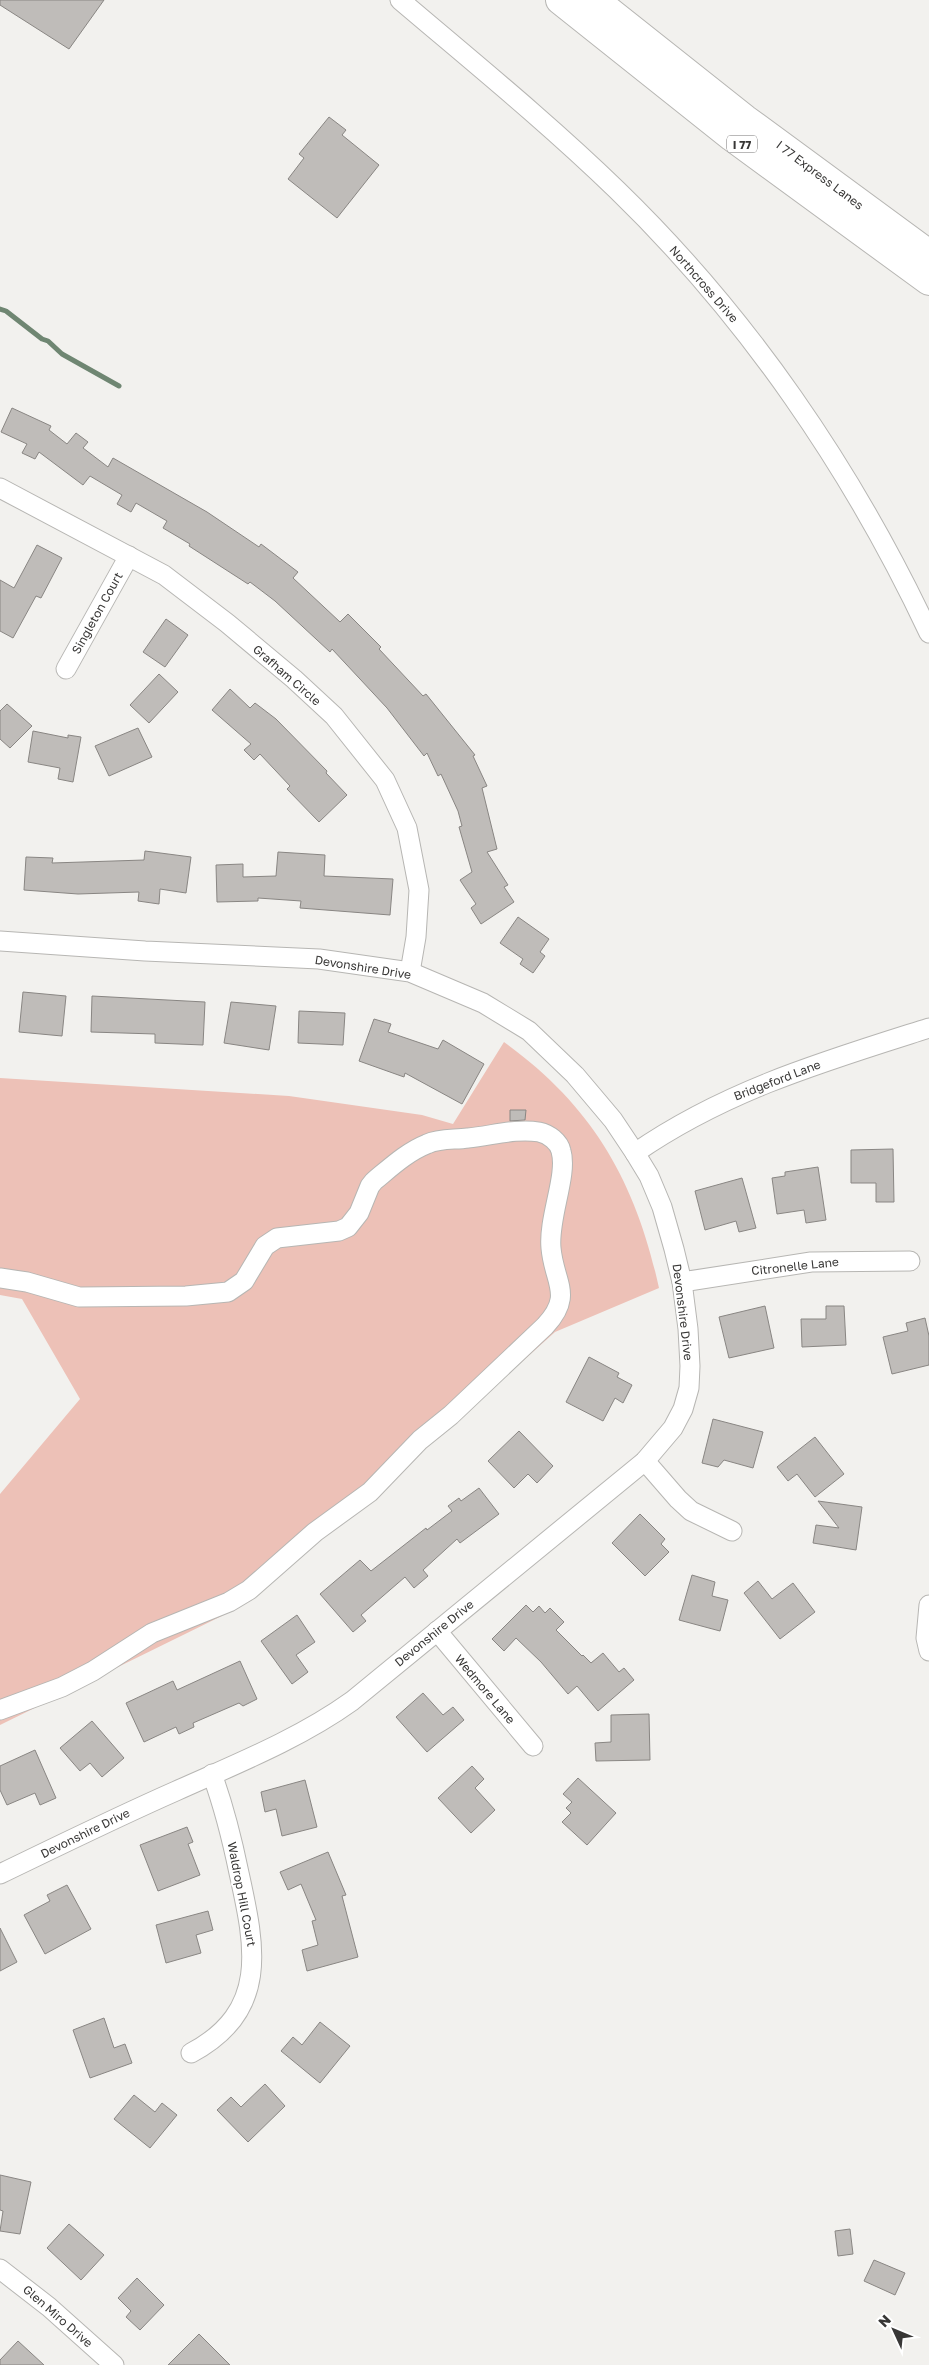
<svg xmlns="http://www.w3.org/2000/svg" width="929" height="2365" font-family="'Golos Text',sans-serif">
  <style>
    .green { fill: #edc1b7 }
    .lines { fill: none; stroke-linecap: round; stroke-linejoin: round }
    .stream { stroke: #6f8672; stroke-width: 5 }
    .building { fill: #bfbcb9; stroke: #898683 }
    .minor-casing { stroke: #b7b6b3; stroke-width: 21 }
    .highway-casing { stroke: #b7b6b3; stroke-width: 30 }
    .minor { stroke: #fff; stroke-width: 19 }
    .highway { stroke: #fff; stroke-width: 28 }
    .labels { text-anchor: middle; dominant-baseline: central; stroke-width: 4; stroke-linejoin: round; paint-order: stroke }
    .shield { fill: #fff; stroke: #747372; stroke-width: 1 }
    .shield-label { font-size: 11px; font-weight: bold; fill: #383736 }
    .street-label { font-size: 12px; fill: #383736; stroke: #fff }
  </style>
  <rect width="100%" height="100%" fill="#f2f1ee"/>
  <path class="green" d="M 504,1042 C 593,1106 636,1182 659,1288 L 555,1332 L 394,1477 L 240,1607 L 0,1725 L 0,1494 L 80,1399 L 22,1299 L 0,1295 L 0,1078 L 289,1096 L 422,1115 L 453,1124 Z"/>
  <g class="lines">
    <path class="stream" d="M 0,309 L 6,311 L 42,339 L 48,341 L 62,354 L 119,386"/>
  </g>
  <g class="building">
    <path d="M 0,0 L 104,0 L 69,49 L 0,5 Z"/>
    <path d="M 329,117 L 346,130 L 342,135 L 379,165 L 337,218 L 288,179 L 304,158 L 299,154 Z"/>
    <path d="M 12,408 L 51,426 L 49,430 L 67,444 L 76,433 L 88,442 L 83,448 L 108,467 L 113,458 L 207,512 L 259,547 L 261,544 L 298,572 L 293,578 L 340,622 L 348,614 L 381,647 L 379,649 L 423,696 L 426,694 L 475,755 L 473,756 L 487,786 L 482,788 L 497,849 L 487,852 L 508,885 L 504,887 L 514,902 L 481,924 L 471,908 L 476,904 L 460,880 L 472,872 L 459,827 L 462,826 L 458,811 L 441,774 L 438,776 L 427,753 L 424,756 L 387,708 L 332,649 L 330,652 L 275,601 L 250,582 L 248,584 L 189,546 L 190,544 L 163,528 L 167,521 L 136,503 L 131,512 L 117,504 L 122,495 L 90,476 L 83,485 L 39,452 L 35,459 L 22,453 L 27,444 L 1,432 Z"/>
    <path d="M 37,545 L 62,558 L 41,598 L 36,596 L 13,638 L 0,631 L 0,580 L 14,588 Z"/>
    <path d="M 166,619 L 188,635 L 165,667 L 143,652 Z"/>
    <path d="M 159,674 L 178,692 L 149,723 L 130,705 Z"/>
    <path d="M 230,689 L 250,708 L 255,703 L 276,719 L 327,771 L 326,773 L 347,795 L 319,822 L 287,789 L 290,786 L 260,754 L 254,760 L 244,750 L 251,744 L 212,710 Z"/>
    <path d="M 7,704 L 32,726 L 10,748 L 0,739 L 0,711 Z"/>
    <path d="M 138,728 L 152,757 L 109,776 L 95,746 Z"/>
    <path d="M 33,731 L 68,738 L 68,735 L 81,737 L 73,782 L 58,779 L 60,768 L 28,762 Z"/>
    <path d="M 145,851 L 191,857 L 186,893 L 160,889 L 159,904 L 138,901 L 139,892 L 78,894 L 24,890 L 26,857 L 53,858 L 52,863 L 144,860 Z"/>
    <path d="M 278,852 L 325,855 L 324,876 L 393,879 L 390,915 L 300,908 L 301,901 L 258,898 L 258,901 L 217,902 L 216,865 L 243,864 L 243,877 L 276,876 Z"/>
    <path d="M 518,917 L 549,939 L 540,952 L 545,956 L 533,973 L 520,964 L 523,959 L 500,943 Z"/>
    <path d="M 23,992 L 66,996 L 62,1036 L 19,1032 Z"/>
    <path d="M 92,996 L 205,1002 L 203,1045 L 155,1043 L 155,1034 L 91,1032 Z"/>
    <path d="M 231,1002 L 276,1006 L 269,1050 L 224,1043 Z"/>
    <path d="M 299,1011 L 345,1013 L 343,1045 L 298,1043 Z"/>
    <path d="M 374,1019 L 391,1024 L 388,1032 L 438,1049 L 443,1040 L 484,1064 L 462,1104 L 405,1073 L 404,1077 L 359,1061 Z"/>
    <path d="M 510,1110 L 526,1110 L 525,1120 L 510,1121 Z"/>
    <path d="M 893,1149 L 894,1202 L 876,1202 L 876,1183 L 851,1183 L 851,1150 Z"/>
    <path d="M 818,1167 L 826,1220 L 806,1223 L 804,1210 L 777,1214 L 772,1178 L 785,1176 L 785,1172 Z"/>
    <path d="M 742,1178 L 756,1228 L 739,1232 L 736,1221 L 705,1230 L 695,1191 Z"/>
    <path d="M 765,1306 L 774,1348 L 729,1358 L 719,1317 Z"/>
    <path d="M 826,1306 L 844,1306 L 846,1345 L 802,1347 L 801,1319 L 826,1319 Z"/>
    <path d="M 925,1318 L 929,1336 L 929,1365 L 892,1374 L 883,1337 L 908,1331 L 906,1323 Z"/>
    <path d="M 589,1357 L 619,1373 L 617,1377 L 632,1385 L 623,1403 L 615,1398 L 603,1421 L 566,1402 Z"/>
    <path d="M 713,1419 L 763,1432 L 753,1468 L 724,1460 L 718,1467 L 702,1463 Z"/>
    <path d="M 519,1431 L 553,1466 L 537,1483 L 528,1474 L 514,1488 L 488,1461 Z"/>
    <path d="M 815,1437 L 844,1474 L 815,1497 L 797,1474 L 788,1481 L 777,1467 Z"/>
    <path d="M 479,1488 L 499,1514 L 460,1543 L 457,1539 L 423,1570 L 428,1576 L 414,1588 L 405,1577 L 361,1615 L 366,1621 L 353,1632 L 320,1594 L 360,1560 L 371,1571 L 426,1528 L 427,1530 L 452,1511 L 448,1506 L 459,1498 L 461,1501 Z"/>
    <path d="M 818,1501 L 862,1507 L 856,1550 L 813,1543 L 816,1525 L 839,1528 Z"/>
    <path d="M 640,1514 L 665,1539 L 661,1544 L 669,1552 L 645,1576 L 612,1543 Z"/>
    <path d="M 692,1575 L 715,1582 L 712,1596 L 728,1600 L 720,1631 L 679,1620 Z"/>
    <path d="M 758,1581 L 772,1599 L 793,1583 L 815,1612 L 780,1639 L 744,1593 Z"/>
    <path d="M 526,1605 L 533,1612 L 539,1606 L 545,1613 L 550,1608 L 564,1622 L 556,1630 L 582,1656 L 583,1655 L 591,1663 L 603,1653 L 619,1672 L 624,1668 L 634,1680 L 598,1711 L 577,1686 L 568,1694 L 541,1662 L 516,1638 L 504,1651 L 492,1639 Z"/>
    <path d="M 297,1615 L 315,1642 L 296,1655 L 308,1672 L 292,1684 L 261,1641 Z"/>
    <path d="M 240,1661 L 257,1699 L 243,1706 L 239,1703 L 193,1723 L 194,1727 L 179,1734 L 176,1727 L 144,1742 L 126,1703 L 173,1681 L 177,1690 Z"/>
    <path d="M 423,1693 L 443,1715 L 453,1707 L 464,1720 L 427,1752 L 396,1717 Z"/>
    <path d="M 649,1714 L 650,1760 L 596,1761 L 595,1743 L 611,1742 L 611,1715 Z"/>
    <path d="M 92,1721 L 124,1758 L 102,1777 L 90,1763 L 80,1771 L 60,1748 Z"/>
    <path d="M 35,1750 L 56,1798 L 40,1805 L 35,1793 L 7,1805 L 0,1790 L 0,1766 Z"/>
    <path d="M 472,1766 L 484,1779 L 475,1788 L 495,1810 L 471,1833 L 438,1798 Z"/>
    <path d="M 578,1778 L 616,1813 L 587,1845 L 562,1822 L 571,1813 L 566,1808 L 572,1802 L 563,1794 Z"/>
    <path d="M 305,1780 L 317,1827 L 282,1836 L 276,1809 L 265,1812 L 261,1792 Z"/>
    <path d="M 187,1827 L 193,1842 L 188,1844 L 200,1875 L 158,1891 L 140,1845 Z"/>
    <path d="M 328,1852 L 346,1895 L 342,1896 L 358,1957 L 307,1971 L 302,1950 L 318,1945 L 312,1921 L 316,1920 L 301,1884 L 288,1890 L 280,1872 Z"/>
    <path d="M 67,1885 L 91,1929 L 45,1954 L 24,1915 L 50,1901 L 47,1895 Z"/>
    <path d="M 208,1911 L 213,1930 L 196,1935 L 201,1953 L 166,1963 L 156,1925 Z"/>
    <path d="M 0,1928 L 17,1962 L 0,1971 Z"/>
    <path d="M 104,2018 L 114,2048 L 125,2044 L 132,2063 L 90,2078 L 73,2030 Z"/>
    <path d="M 320,2022 L 350,2046 L 320,2083 L 281,2051 L 293,2037 L 302,2045 Z"/>
    <path d="M 265,2084 L 285,2106 L 248,2142 L 217,2110 L 231,2097 L 241,2107 Z"/>
    <path d="M 134,2095 L 155,2112 L 162,2103 L 177,2115 L 150,2148 L 114,2119 Z"/>
    <path d="M 0,2175 L 31,2182 L 20,2234 L 0,2231 L 3,2211 L 0,2210 Z"/>
    <path d="M 69,2224 L 104,2255 L 81,2280 L 47,2248 Z"/>
    <path d="M 850,2229 L 853,2254 L 838,2256 L 835,2231 Z"/>
    <path d="M 874,2260 L 905,2273 L 895,2295 L 864,2281 Z"/>
    <path d="M 137,2278 L 164,2305 L 140,2330 L 126,2317 L 131,2311 L 118,2298 Z"/>
    <path d="M 199,2334 L 230,2365 L 168,2365 Z"/>
    <path d="M 18,2341 L 44,2365 L 0,2365 L 0,2360 Z"/>
  </g>
  <g class="lines">
    <g class="minor-casing">
      <g id="minor">
        <path d="M 400,0 C 473,62 548,123 617,190 C 747,316 852,469 929,633"/>
        <path d="M 0,488 L 164,575 L 227,623 L 294,679 L 334,716 L 385,780 L 407,828 L 419,890 L 416,937 L 410,972"/>
        <path d="M 66,669 L 129,556"/>
        <path d="M 0,941 L 145,951 L 319,959 L 410,972 L 483,1003 L 529,1031 L 575,1075 L 613,1120 L 635,1153 L 649,1176 L 662,1207 L 674,1249 L 682,1282 L 688,1329 L 690,1366 L 689,1388 L 683,1409 L 673,1428 L 645,1461 L 352,1701 C 299,1739 236,1764 176,1791 C 117,1817 58,1846 0,1874"/>
        <path d="M 635,1153 C 726,1090 825,1061 929,1028"/>
        <path d="M 0,1278 L 27,1282 L 79,1297 L 186,1296 L 228,1292 L 244,1281 L 265,1246 L 277,1238 L 339,1231 L 348,1227 L 359,1213 L 370,1186 L 374,1181 C 391,1167 407,1152 427,1144 C 440,1138 454,1140 468,1138 C 491,1136 516,1128 539,1132 C 549,1134 559,1142 561,1151 C 568,1175 548,1218 551,1248 C 554,1283 574,1295 545,1326 L 451,1415 L 420,1440 L 370,1492 L 315,1532 L 249,1590 L 229,1602 L 152,1633 L 93,1671 L 62,1687 L 0,1710"/>
        <path d="M 682,1282 L 811,1262 L 910,1261"/>
        <path d="M 645,1461 L 678,1499 L 691,1511 L 732,1531"/>
        <path d="M 929,1605 L 926,1638 L 929,1651"/>
        <path d="M 437,1631 L 533,1746"/>
        <path d="M 191,2053 C 270,2011 255,1946 239,1873 C 232,1839 224,1807 212,1774"/>
        <path d="M 0,2269 L 49,2307 L 114,2365"/>
      </g>
    </g>
    <g class="highway-casing">
      <g id="highway">
        <path d="M 560,0 L 732,137 L 929,281"/>
        <path d="M 595,0 L 745,119 L 929,254"/>
      </g>
    </g>
    <use href="#minor" class="minor"/>
    <use href="#highway" class="highway"/>
  </g>
  <g class="labels">
    <rect class="shield" x="727" y="135.5" width="30" height="17" rx="4"/>
    <g class="shield-label">
      <text x="742" y="144">I 77</text>
    </g>
    <g class="street-label">
      <text transform="translate(820 175) rotate(37)">I 77 Express Lanes</text>
      <text transform="translate(704 284) rotate(49)">Northcross Drive</text>
      <text transform="translate(97 613) rotate(-61)">Singleton Court</text>
      <text transform="translate(287 675) rotate(41)">Grafham Circle</text>
      <text transform="translate(363 967) rotate(9)">Devonshire Drive</text>
      <text transform="translate(777 1080) rotate(-21)">Bridgeford Lane</text>
      <text transform="translate(795 1266) rotate(-6)">Citronelle Lane</text>
      <text transform="translate(683 1312) rotate(83)">Devonshire Drive</text>
      <text transform="translate(434 1633) rotate(-39)">Devonshire Drive</text>
      <text transform="translate(485 1689) rotate(50)">Wedmore Lane</text>
      <text transform="translate(85 1833) rotate(-26)">Devonshire Drive</text>
      <text transform="translate(242 1894) rotate(79)">Waldrop Hill Court</text>
      <text transform="translate(58 2316) rotate(41)">Glen Miro Drive</text>
    </g>
  </g>
  <g transform="translate(894 2330) rotate(314)" stroke="#ffffff" stroke-width="4" paint-order="stroke">
  <path d="M0-4L9 19L0 12L-9 19Z" fill="#383736"/>
  <text y="-8" font-size="14" font-weight="bold" text-anchor="middle" fill="#383736">N</text>
  </g>
</svg>
